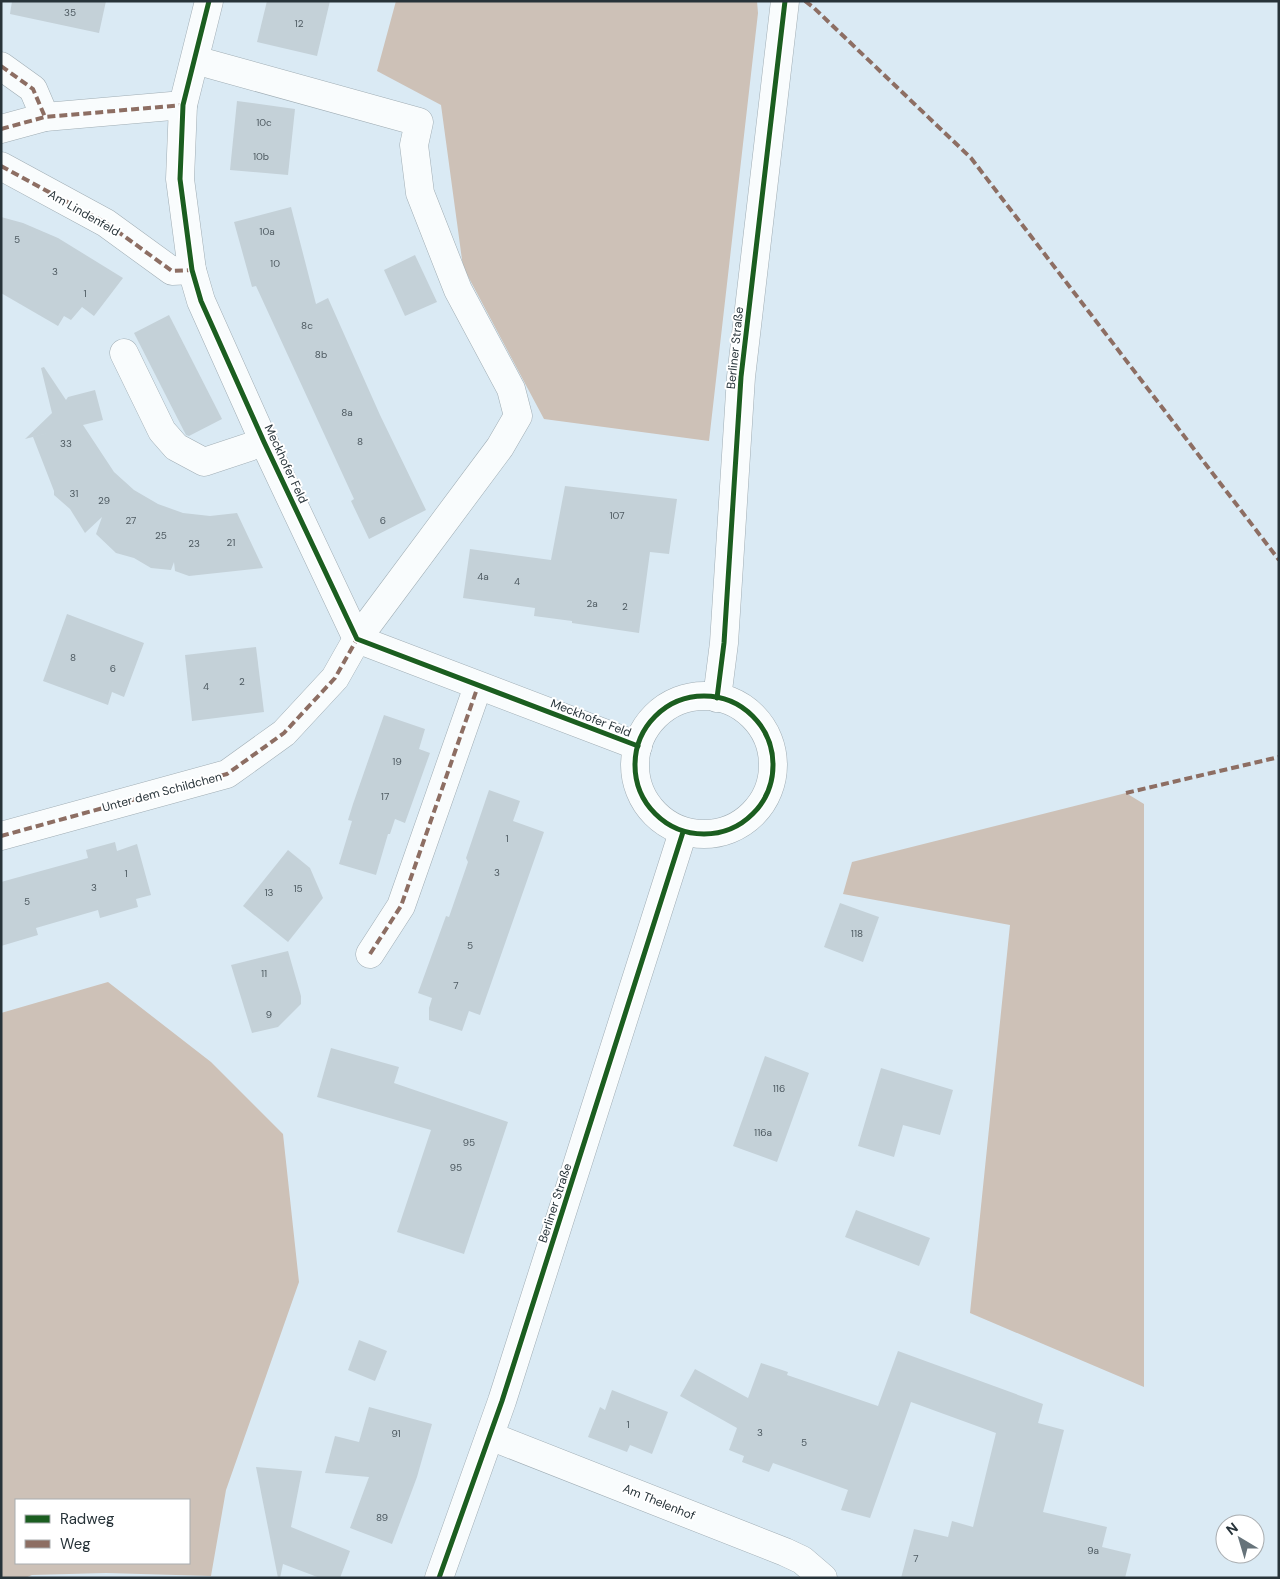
<svg xmlns="http://www.w3.org/2000/svg" width="1280" height="1579" font-family="'DM Sans',sans-serif">
  <style>
    .forest { fill: #cdc1b7; fill-rule: evenodd }
    .building { fill: #c4d1d8 }
    .lines { fill: none; stroke-linecap: round; stroke-linejoin: round }
    .minor-casing { stroke: #a0adb4; stroke-width: 29 }
    .major-casing { stroke: #a0adb4; stroke-width: 29 }
    .minor { stroke: #f9fcfd; stroke-width: 28 }
    .major { stroke: #f9fcfd; stroke-width: 28 }
    .quiet { stroke: #8d6e63; stroke-width: 4; stroke-dasharray: 8 4; stroke-linecap: butt }
    .cycleway-casing { stroke: #fff; stroke-width: 8 }
    .cycleway { stroke: #1b5e20; stroke-width: 5 }
    .labels { text-anchor: middle; dominant-baseline: central; stroke-width: 4; stroke-linejoin: round; paint-order: stroke }
    .number-label { font-size: 10px; fill: #4e5a61 }
    .street-label { font-size: 12px; fill: #273339; stroke: #fff }
  </style>
  <rect width="100%" height="100%" fill="#daeaf4"/>
  <g class="forest">
    <path d="M 396,1 L 757,1 L 758,13 L 709,441 L 544,419 L 463,267 L 441,105 L 377,71 Z"/>
    <path d="M 1126,793 L 1144,804 L 1144,1387 L 970,1313 L 1010,925 L 843,894 L 852,862 Z"/>
    <path d="M 108,982 L 211,1062 L 283,1134 L 299,1282 L 226,1490 L 211,1576 L 106,1573 L 32,1575 L 25,1578 L 1,1578 L 1,1013 ZM 16,1500 L 189,1500 L 189,1563 L 16,1563 Z"/>
  </g>
  <g class="building">
    <path d="M 12,1 L 106,1 L 99,33 L 10,14 Z"/>
    <path d="M 267,1 L 330,1 L 317,56 L 257,42 Z"/>
    <path d="M 237,101 L 295,109 L 288,175 L 230,170 Z"/>
    <path d="M 291,207 L 316,304 L 328,298 L 380,415 L 426,510 L 369,539 L 351,501 L 354,499 L 256,286 L 252,287 L 234,222 Z"/>
    <path d="M 1,217 L 23,223 L 58,238 L 123,278 L 94,316 L 82,307 L 71,320 L 64,316 L 58,326 L 1,293 Z"/>
    <path d="M 415,255 L 437,302 L 405,316 L 384,270 Z"/>
    <path d="M 169,315 L 222,419 L 189,436 L 186,435 L 134,333 Z"/>
    <path d="M 44,367 L 66,400 L 68,397 L 95,390 L 103,420 L 83,425 L 114,472 L 134,490 L 158,504 L 183,513 L 210,516 L 237,513 L 263,568 L 189,576 L 175,571 L 174,562 L 171,570 L 151,568 L 134,558 L 116,553 L 96,534 L 102,517 L 85,533 L 70,509 L 54,495 L 54,491 L 33,437 L 56,431 L 25,439 L 52,413 L 41,368 Z"/>
    <path d="M 565,486 L 677,499 L 669,554 L 650,552 L 639,633 L 572,623 L 572,621 L 534,616 L 535,608 L 463,598 L 470,549 L 551,560 Z"/>
    <path d="M 67,614 L 144,643 L 124,697 L 112,692 L 108,705 L 43,681 Z"/>
    <path d="M 256,647 L 264,712 L 192,721 L 185,655 Z"/>
    <path d="M 384,715 L 425,729 L 419,749 L 430,753 L 405,823 L 395,819 L 390,834 L 388,834 L 376,875 L 339,864 L 352,821 L 348,820 L 353,804 Z"/>
    <path d="M 489,790 L 520,801 L 513,821 L 544,832 L 480,1015 L 469,1011 L 462,1031 L 429,1020 L 429,1008 L 432,998 L 418,993 L 446,916 L 449,917 L 468,862 L 466,858 Z"/>
    <path d="M 115,842 L 117,851 L 137,844 L 151,895 L 136,899 L 138,907 L 100,918 L 98,910 L 36,928 L 38,935 L 1,946 L 1,882 L 88,858 L 86,850 Z"/>
    <path d="M 288,850 L 310,868 L 323,898 L 288,942 L 243,906 Z"/>
    <path d="M 840,903 L 879,917 L 863,962 L 824,947 Z"/>
    <path d="M 288,951 L 301,996 L 301,1004 L 278,1027 L 252,1033 L 231,965 Z"/>
    <path d="M 331,1048 L 399,1067 L 394,1083 L 508,1122 L 464,1254 L 397,1232 L 431,1130 L 317,1097 Z"/>
    <path d="M 765,1056 L 809,1073 L 777,1162 L 733,1146 Z"/>
    <path d="M 881,1068 L 953,1090 L 940,1135 L 903,1125 L 894,1157 L 858,1146 Z"/>
    <path d="M 856,1210 L 930,1238 L 919,1266 L 845,1237 Z"/>
    <path d="M 359,1340 L 387,1351 L 375,1381 L 348,1370 Z"/>
    <path d="M 898,1351 L 1043,1404 L 1038,1423 L 1064,1430 L 1043,1512 L 1107,1527 L 1102,1547 L 1131,1554 L 1125,1578 L 901,1578 L 914,1529 L 948,1537 L 952,1521 L 973,1527 L 996,1433 L 911,1402 L 870,1518 L 841,1510 L 848,1490 L 773,1463 L 769,1472 L 742,1462 L 744,1456 L 729,1450 L 737,1428 L 680,1396 L 695,1369 L 748,1398 L 761,1363 L 788,1372 L 787,1375 L 878,1406 Z"/>
    <path d="M 612,1390 L 668,1412 L 652,1454 L 630,1445 L 627,1452 L 588,1437 L 600,1407 L 605,1410 Z"/>
    <path d="M 369,1407 L 432,1424 L 417,1477 L 392,1544 L 350,1528 L 369,1477 L 325,1473 L 335,1436 L 359,1442 Z"/>
    <path d="M 256,1467 L 302,1471 L 291,1527 L 350,1551 L 340,1578 L 320,1578 L 283,1564 L 280,1578 L 278,1578 Z"/>
  </g>
  <g class="lines">
    <g class="minor-casing">
      <g id="minor">
        <path d="M 209,1 L 183,105 L 180,179 L 192,270 L 201,301 L 264,442 L 357,639 L 638,746"/>
        <path d="M 1,66 L 33,89 L 45,117"/>
        <path d="M 1,129 L 45,117 L 183,105"/>
        <path d="M 1,166 L 106,223 L 172,271 L 192,270"/>
        <path d="M 124,353 L 162,431 L 176,447 L 204,462 L 264,442"/>
        <path d="M 1,836 L 227,774 L 284,733 L 335,678 L 357,639 L 500,447 L 518,416 L 511,389 L 458,290 L 420,193 L 414,145 L 419,122 L 195,60"/>
        <path d="M 370,954 L 401,906 L 478,686"/>
        <path d="M 490,1436 L 785,1552 L 802,1560 L 823,1578"/>
      </g>
    </g>
    <g class="major-casing">
      <g id="major">
        <circle cx="704" cy="765" r="69"/>
        <path d="M 717,698 L 724,643 L 741,377 L 785,1"/>
        <path d="M 439,1578 L 502,1401 L 683,832"/>
      </g>
    </g>
    <use href="#minor" class="minor"/>
    <use href="#major" class="major"/>
    <g class="quiet">
      <path d="M 805,1 L 813,7 L 971,158 L 1279,560"/>
      <path d="M 1,66 L 33,89 L 45,117"/>
      <path d="M 1,129 L 45,117 L 183,105"/>
      <path d="M 1,166 L 106,223 L 172,271 L 192,270"/>
      <path d="M 1126,793 L 1279,757"/>
      <path d="M 1,836 L 227,774 L 284,733 L 335,678 L 357,639"/>
      <path d="M 370,954 L 401,906 L 478,686"/>
    </g>
    <g class="cycleway-casing">
      <g id="cycleway">
        <path d="M 209,1 L 183,105 L 180,179 L 192,270 L 201,301 L 264,442 L 357,639 L 638,746"/>
        <circle cx="704" cy="765" r="69"/>
        <path d="M 717,698 L 724,643 L 741,377 L 785,1"/>
        <path d="M 439,1578 L 502,1401 L 683,832"/>
      </g>
    </g>
    <use href="#cycleway" class="cycleway"/>
  </g>
  <g class="labels">
    <g class="number-label">
      <text x="70" y="12">35</text>
      <text x="299" y="23">12</text>
      <text x="264" y="122">10c</text>
      <text x="261" y="156">10b</text>
      <text x="267" y="231">10a</text>
      <text x="17" y="239">5</text>
      <text x="275" y="263">10</text>
      <text x="55" y="271">3</text>
      <text x="85" y="293">1</text>
      <text x="307" y="325">8c</text>
      <text x="321" y="354">8b</text>
      <text x="347" y="412">8a</text>
      <text x="360" y="441">8</text>
      <text x="66" y="443">33</text>
      <text x="74" y="493">31</text>
      <text x="104" y="500">29</text>
      <text x="617" y="515">107</text>
      <text x="131" y="520">27</text>
      <text x="383" y="520">6</text>
      <text x="161" y="535">25</text>
      <text x="231" y="542">21</text>
      <text x="194" y="543">23</text>
      <text x="483" y="576">4a</text>
      <text x="517" y="581">4</text>
      <text x="592" y="603">2a</text>
      <text x="625" y="606">2</text>
      <text x="73" y="657">8</text>
      <text x="113" y="668">6</text>
      <text x="242" y="681">2</text>
      <text x="206" y="686">4</text>
      <text x="397" y="761">19</text>
      <text x="385" y="796">17</text>
      <text x="507" y="838">1</text>
      <text x="497" y="872">3</text>
      <text x="126" y="873">1</text>
      <text x="94" y="887">3</text>
      <text x="298" y="888">15</text>
      <text x="269" y="892">13</text>
      <text x="27" y="901">5</text>
      <text x="857" y="933">118</text>
      <text x="470" y="945">5</text>
      <text x="264" y="973">11</text>
      <text x="456" y="985">7</text>
      <text x="269" y="1014">9</text>
      <text x="779" y="1088">116</text>
      <text x="763" y="1132">116a</text>
      <text x="469" y="1142">95</text>
      <text x="456" y="1167">95</text>
      <text x="628" y="1424">1</text>
      <text x="760" y="1432">3</text>
      <text x="396" y="1433">91</text>
      <text x="804" y="1442">5</text>
      <text x="382" y="1517">89</text>
      <text x="1093" y="1550">9a</text>
      <text x="916" y="1558">7</text>
    </g>
    <g class="street-label">
      <text transform="translate(84 213) rotate(30)">Am Lindenfeld</text>
      <text transform="translate(735 348) rotate(-84)">Berliner Straße</text>
      <text transform="translate(286 464) rotate(65)">Meckhofer Feld</text>
      <text transform="translate(591 718) rotate(21)">Meckhofer Feld</text>
      <text transform="translate(162 792) rotate(-15)">Unter dem Schildchen</text>
      <text transform="translate(555 1203) rotate(-72)">Berliner Straße</text>
      <text transform="translate(659 1502) rotate(22)">Am Thelenhof</text>
    </g>
  </g>
  <rect width="1280" height="1579" fill="none" stroke="#273339" stroke-width="5"/>
  <rect x="15" y="1499" width="175" height="65" fill="#ffffff" stroke="#a9adb0"/>
  <rect x="25" y="1515" width="25" height="8" fill="#1b5e20" stroke="#a9adb0"/>
  <text x="60" y="1524" font-size="15" fill="#273339">Radweg</text>
  <rect x="25" y="1540" width="25" height="8" fill="#8d6e63" stroke="#a9adb0"/>
  <text x="60" y="1549" font-size="15" fill="#273339">Weg</text>
  <g transform="translate(1240 1539) rotate(322)"><circle r="24" fill="#ffffff" stroke="#a9adb0"/>
  <path d="M0-4L9 19L0 12L-9 19Z" fill="#66737a"/>
  <text y="-8" font-size="14" font-weight="bold" text-anchor="middle" fill="#273339">N</text>
  </g>
</svg>
